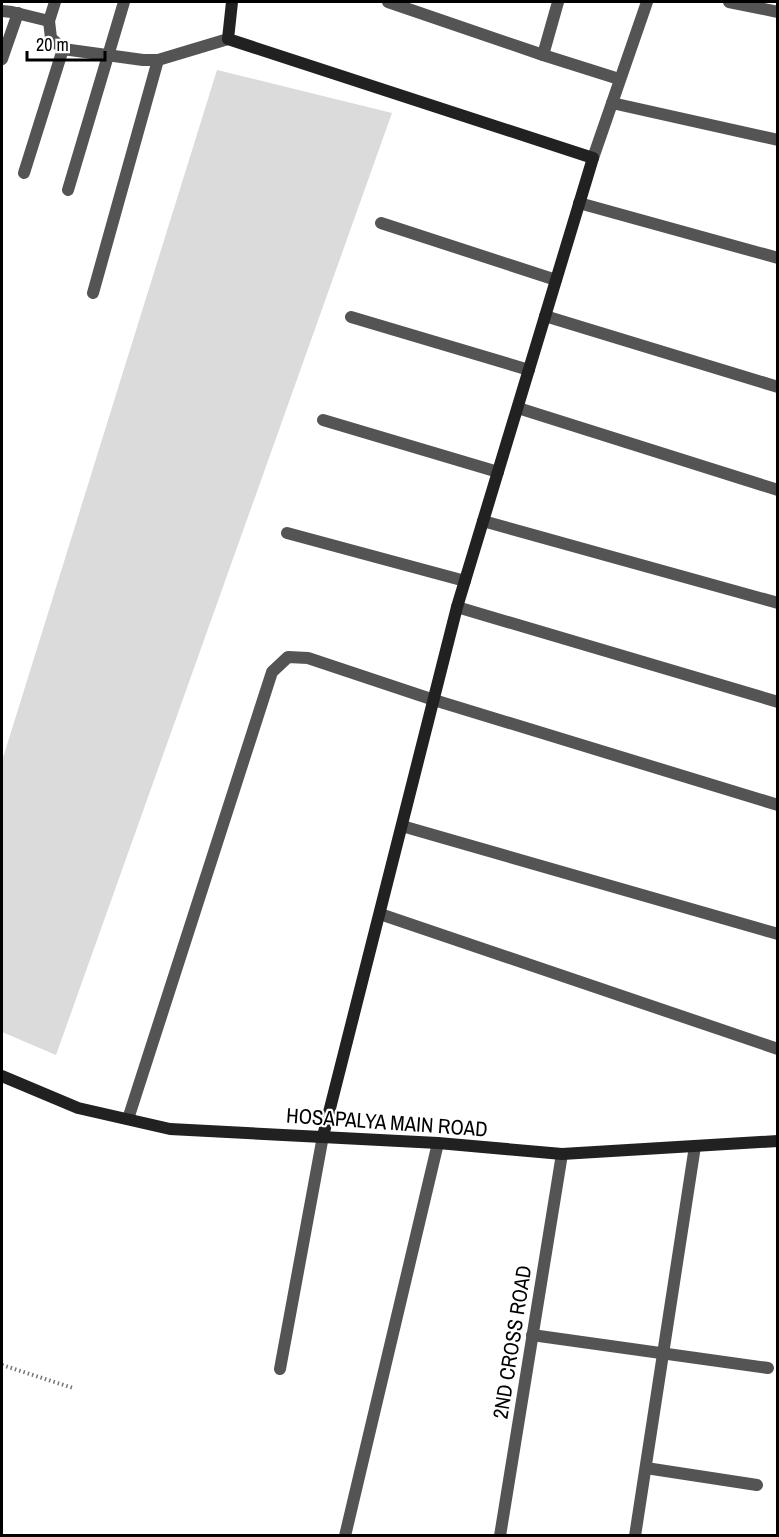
<svg xmlns="http://www.w3.org/2000/svg" width="779" height="1537" font-family="'Archivo Narrow',sans-serif">
  <style>
    .green { fill: #dbdbdb }
    .lines { fill: none; stroke-linecap: round; stroke-linejoin: round }
    .path { stroke: #767676; stroke-width: 4; stroke-dasharray: 1.5 3; stroke-linecap: butt }
    .street { stroke: #545454; stroke-width: 12 }
    .secondary { stroke: #212121; stroke-width: 12 }
    .labels { text-anchor: middle; dominant-baseline: central; stroke-width: 4.5; stroke-linejoin: round; paint-order: stroke }
    .street-label { font-size: 21px; fill: #000; stroke: #fff }
  </style>
  <rect width="100%" height="100%" fill="#fff"/>
  <path class="green" d="M 217,70 L 392,113 L 56,1055 L 2,1032 L 2,761 Z"/>
  <g class="lines">
    <path class="path" d="M 2,1365 L 73,1388"/>
    <g class="street">
      <path d="M 55,2 L 49,21 L 51,38 L 63,49 L 143,60 L 158,60 L 228,39"/>
      <path d="M 388,2 L 543,55 L 619,79"/>
      <path d="M 729,2 L 778,12"/>
      <path d="M 2,11 L 12,12 L 49,21"/>
      <path d="M 543,55 L 558,2"/>
      <path d="M 2,59 L 18,13"/>
      <path d="M 612,103 L 778,140"/>
      <path d="M 593,158 L 647,2"/>
      <path d="M 24,173 L 63,49"/>
      <path d="M 68,190 L 124,2"/>
      <path d="M 579,203 L 778,258"/>
      <path d="M 381,223 L 556,280"/>
      <path d="M 93,293 L 158,60"/>
      <path d="M 545,316 L 778,387"/>
      <path d="M 351,317 L 529,370"/>
      <path d="M 518,408 L 778,490"/>
      <path d="M 323,420 L 498,472"/>
      <path d="M 483,521 L 778,603"/>
      <path d="M 287,533 L 465,581"/>
      <path d="M 457,607 L 778,702"/>
      <path d="M 402,826 L 778,934"/>
      <path d="M 380,914 L 778,1049"/>
      <path d="M 128,1119 L 272,672 L 288,657 L 308,658 L 434,700 L 778,805"/>
      <path d="M 532,1335 L 768,1368"/>
      <path d="M 280,1369 L 323,1136"/>
      <path d="M 646,1468 L 757,1485"/>
      <path d="M 345,1536 L 438,1143"/>
      <path d="M 500,1536 L 562,1154"/>
      <path d="M 635,1536 L 695,1146"/>
    </g>
    <g class="secondary">
      <path d="M 232,2 L 228,39 L 593,158 L 457,607 L 323,1136"/>
      <path d="M 2,1076 L 78,1108 L 170,1129 L 438,1143 L 562,1154 L 778,1141"/>
    </g>
  </g>
  <g class="labels">
    <g class="street-label">
      <text transform="translate(387 1122) rotate(4)">HOSAPALYA MAIN ROAD</text>
      <text transform="translate(512 1342) rotate(-81)">2ND CROSS ROAD</text>
    </g>
  </g>
  <rect width="779" height="1537" fill="none" stroke="#000000" stroke-width="6"/>
  <path d="M27 51v9h78v-9" fill="none" stroke="#000000" stroke-width="3"/>
  <text x="36" y="51" font-size="18" fill="#000000" stroke="#ffffff" stroke-width="4.5" paint-order="stroke">20 m</text>
</svg>
